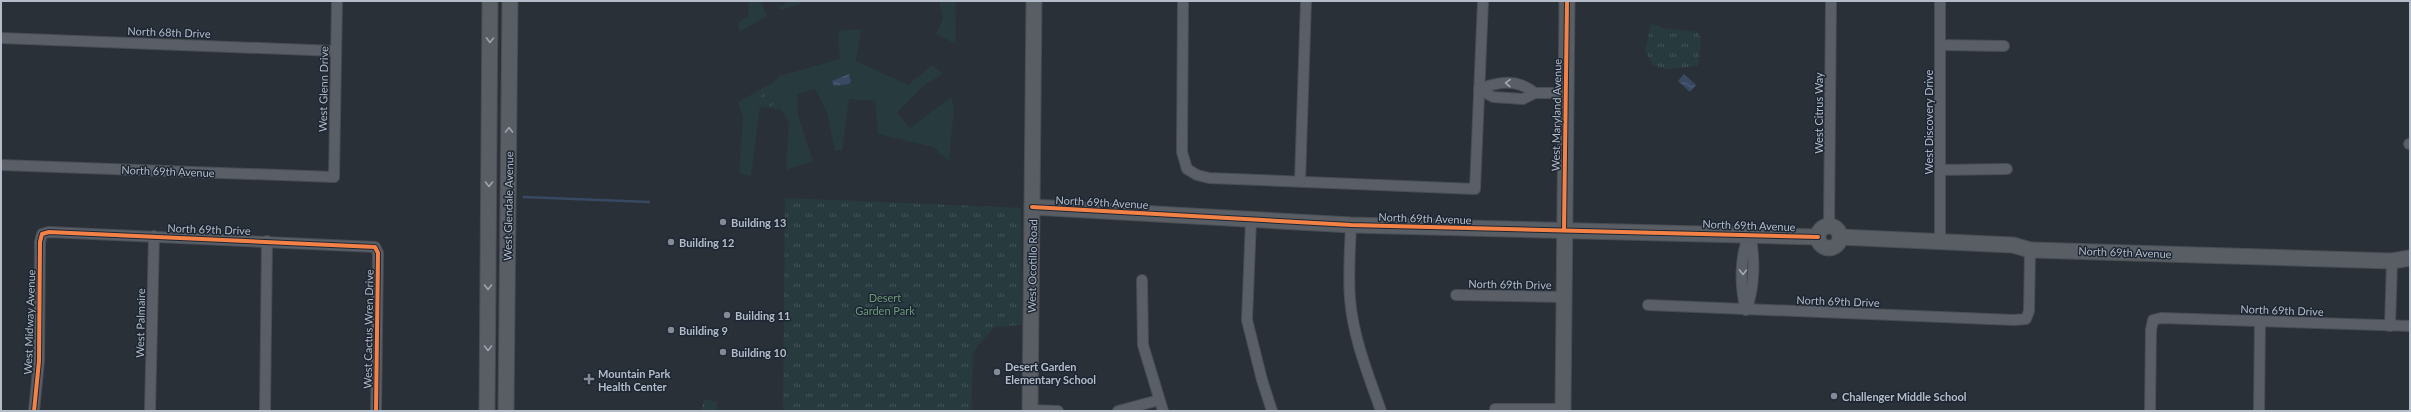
<svg xmlns="http://www.w3.org/2000/svg" width="2411" height="412" font-family="Lato,sans-serif">
  <style>
    .green { fill: #273a3e }
    .park { fill: url(#park-tufts) }
    .water { fill: url(#water-waves) }
    .lines { fill: none; stroke-linecap: round; stroke-linejoin: round }
    .stream { stroke: #384963; stroke-width: 2.5 }
    .street-casing { stroke: #484c53; stroke-width: 12 }
    .secondary-casing { stroke: #484c53; stroke-width: 17 }
    .street { stroke: #5a5e66; stroke-width: 10 }
    .secondary { stroke: #595d64; stroke-width: 15 }
    .cycleway-casing { stroke: #1d2633; stroke-width: 6 }
    .cycleway { stroke: #f48246; stroke-width: 4 }
    .oneway { stroke: #9da4b0 }
    .oneway2 { stroke: #a2a9b5 }
    .poi-dot { fill: #848b96; stroke: #1d2633; stroke-width: 1.5 }
    .labels { text-anchor: middle; dominant-baseline: central; stroke-width: 3; stroke-linejoin: round; paint-order: stroke }
    .street-label { font-size: 11px; fill: #b4bcc9; stroke: #1d2633 }
    .poi-label { font-size: 11px; font-weight: bold; fill: #b4bcc9; stroke: #1d2633; text-anchor: start }
    .park-label { font-size: 11px; fill: #6b9a76; stroke: #1d2633 }
  </style>
  <defs>
    <pattern id="park-tufts" width="24" height="20" patternUnits="userSpaceOnUse"><rect width="24" height="20" fill="#273a3e"/><path d="M3 7l-1-3M5 7V3M7 7l1-3M15 17l-1-3M17 17v-4M19 17l1-3" fill="none" stroke="#445559"/></pattern>
    <pattern id="water-waves" width="16" height="10" patternUnits="userSpaceOnUse"><rect width="16" height="10" fill="#384963"/><path d="M0 5q4-4 8 0t8 0" fill="none" stroke="#526178"/></pattern>
  </defs>
  <rect width="100%" height="100%" fill="#2a3038"/>
  <g class="green">
    <path d="M 749,1 L 761,1 L 767,16 L 739,32 L 738,23 L 748,16 Z"/>
    <path d="M 787,1 L 801,1 L 801,4 L 780,10 L 778,7 L 786,4 Z"/>
    <path d="M 939,1 L 955,1 L 956,44 L 936,34 L 943,19 Z"/>
    <path d="M 861,29 L 856,61 L 908,85 L 932,65 L 943,74 L 923,86 L 897,113 L 910,128 L 951,97 L 954,107 L 949,161 L 933,147 L 878,134 L 875,101 L 849,99 L 842,150 L 835,151 L 827,112 L 815,89 L 797,94 L 798,115 L 813,161 L 786,170 L 789,122 L 780,109 L 760,107 L 751,176 L 739,173 L 743,117 L 738,102 L 774,82 L 779,76 L 840,59 L 838,31 Z"/>
  </g>
  <g class="park">
    <path d="M 1651,24 L 1663,28 L 1697,32 L 1701,38 L 1698,66 L 1667,69 L 1653,65 L 1645,51 Z"/>
    <circle cx="769" cy="98" r="8"/>
    <path d="M 785,198 L 1021,208 L 1022,325 L 995,327 L 977,346 L 973,354 L 971,411 L 783,411 Z"/>
    <path d="M 704,399 L 717,402 L 717,411 L 701,411 Z"/>
  </g>
  <g class="water">
    <path d="M 849,74 L 851,81 L 849,84 L 834,86 L 832,81 Z"/>
    <path d="M 1684,74 L 1696,85 L 1690,92 L 1678,81 Z"/>
  </g>
  <g class="lines">
    <path class="stream" d="M 524,197 L 649,202"/>
    <g class="street-casing">
      <g id="street">
        <path d="M 1183,1 L 1182,152 L 1187,169 L 1197,175 L 1209,178 L 1475,189 L 1483,1"/>
        <path d="M 1,38 L 336,51"/>
        <path d="M 1940,45 L 2004,46"/>
        <path d="M 1479,89 L 1493,97 L 1523,99 L 1535,93 L 1566,93"/>
        <path d="M 1479,89 C 1500,81 1518,79 1535,93"/>
        <path d="M 2409,144 L 2410,144"/>
        <path d="M 1,165 L 334,177 L 337,1"/>
        <path d="M 1940,170 L 2007,169"/>
        <path d="M 1300,181 L 1306,1"/>
        <path d="M 1251,220 L 1247,320 L 1262,380 L 1272,411"/>
        <path d="M 1351,225 C 1350,249 1348,274 1350,299 C 1353,337 1368,374 1381,411"/>
        <path d="M 1829,226 L 1831,1"/>
        <path d="M 1940,242 L 1940,1"/>
        <path d="M 1142,280 L 1143,345 L 1163,411"/>
        <path d="M 1456,295 L 1564,297"/>
        <path d="M 1648,305 L 2014,320 L 2026,319 L 2029,311 L 2030,250"/>
        <path d="M 1746,310 C 1740,288 1739,255 1750,234"/>
        <path d="M 1746,310 C 1755,288 1755,257 1750,234"/>
        <path d="M 2390,326 L 2392,261"/>
        <path d="M 1495,409 L 1563,409"/>
        <path d="M 1030,410 L 1058,411"/>
        <path d="M 34,411 L 39,361 L 40,242 L 42,234 L 49,232 L 375,247 L 378,253 L 376,411"/>
        <path d="M 150,411 L 154,236"/>
        <path d="M 265,411 L 267,241"/>
        <path d="M 1118,411 L 1159,400"/>
        <path d="M 2150,411 L 2151,330 L 2153,320 L 2161,318 L 2410,326"/>
        <path d="M 2259,411 L 2260,321"/>
      </g>
    </g>
    <g class="secondary-casing">
      <g id="secondary">
        <path d="M 1032,207 L 1351,225 L 1818,237"/>
        <circle cx="1829" cy="237" r="11"/>
        <path d="M 1840,237 L 2013,245 L 2030,250 L 2392,261 L 2410,258"/>
        <path d="M 487,411 L 490,1"/>
        <path d="M 506,411 L 510,1"/>
        <path d="M 1030,411 L 1034,1"/>
        <path d="M 1563,411 L 1567,1"/>
      </g>
    </g>
    <use href="#street" class="street"/>
    <use href="#secondary" class="secondary"/>
    <g class="cycleway-casing">
      <g id="cycleway">
        <path d="M 1032,207 L 1351,225 L 1818,237"/>
        <path d="M 1564,229 L 1567,1"/>
        <path d="M 34,411 L 39,361 L 40,242 L 42,234 L 49,232 L 375,247 L 378,253 L 376,411"/>
      </g>
    </g>
    <use href="#cycleway" class="cycleway"/>
  </g>
  <defs><path id="oneway-chevron" d="M-2-3.5L2.5 0L-2 3.5" fill="none" stroke-width="1.6" stroke-linecap="round" stroke-linejoin="round"/></defs>
  <g class="oneway">
    <use href="#oneway-chevron" transform="translate(490 40) rotate(91)"/>
    <use href="#oneway-chevron" transform="translate(509 130) rotate(-89)"/>
    <use href="#oneway-chevron" transform="translate(489 184) rotate(90)"/>
    <use href="#oneway-chevron" transform="translate(488 287) rotate(90)"/>
    <use href="#oneway-chevron" transform="translate(488 348) rotate(90)"/>
  </g>
  <g class="oneway2">
    <use href="#oneway-chevron" transform="translate(1508 83) rotate(-178)"/>
    <use href="#oneway-chevron" transform="translate(1743 272) rotate(91)"/>
  </g>
  <g class="poi-dot">
    <circle cx="723" cy="222" r="4"/>
    <circle cx="671" cy="242" r="4"/>
    <circle cx="727" cy="315" r="4"/>
    <circle cx="671" cy="330" r="4"/>
    <circle cx="723" cy="352" r="4"/>
    <circle cx="997" cy="372" r="4"/>
    <path d="M587 373h4v4h4v4h-4v4h-4v-4h-4v-4h4z"/>
    <circle cx="1834" cy="396" r="4"/>
  </g>
  <g class="labels">
    <g class="street-label">
      <text transform="translate(169 32) rotate(2)">North 68th Drive</text>
      <text transform="translate(323 89) rotate(-89)">West Glenn Drive</text>
      <text transform="translate(1818 113) rotate(-90)">West Citrus Way</text>
      <text transform="translate(1556 115) rotate(-89)">West Maryland Avenue</text>
      <text transform="translate(1928 122) rotate(-90)">West Discovery Drive</text>
      <text transform="translate(168 171) rotate(2)">North 69th Avenue</text>
      <text transform="translate(1102 202) rotate(3)">North 69th Avenue</text>
      <text transform="translate(508 206) rotate(-89)">West Glendale Avenue</text>
      <text transform="translate(1425 218) rotate(2)">North 69th Avenue</text>
      <text transform="translate(1749 225) rotate(2)">North 69th Avenue</text>
      <text transform="translate(209 229) rotate(2)">North 69th Drive</text>
      <text transform="translate(2125 252) rotate(2)">North 69th Avenue</text>
      <text transform="translate(1032 266) rotate(-89)">West Ocotillo Road</text>
      <text transform="translate(1510 284) rotate(1)">North 69th Drive</text>
      <text transform="translate(1838 301) rotate(2)">North 69th Drive</text>
      <text transform="translate(2282 310) rotate(2)">North 69th Drive</text>
      <text transform="translate(29 322) rotate(-88)">West Midway Avenue</text>
      <text transform="translate(140 323) rotate(-89)">West Palmaire</text>
      <text transform="translate(368 329) rotate(-89)">West Cactus Wren Drive</text>
    </g>
    <g class="poi-label">
      <text x="731" y="222">Building 13</text>
      <text x="679" y="242">Building 12</text>
      <text x="735" y="315">Building 11</text>
      <text x="679" y="330">Building 9</text>
      <text x="731" y="352">Building 10</text>
      <text x="1005" y="366">Desert Garden<tspan x="1005" dy="13">Elementary School</tspan></text>
      <text x="598" y="373">Mountain Park<tspan x="598" dy="13">Health Center</tspan></text>
      <text x="1842" y="396">Challenger Middle School</text>
    </g>
    <g class="park-label">
      <text x="885" y="297">Desert<tspan x="885" dy="13">Garden Park</tspan></text>
    </g>
  </g>
  <rect width="2411" height="412" fill="none" stroke="#b4bcc9" stroke-width="4"/>
</svg>
